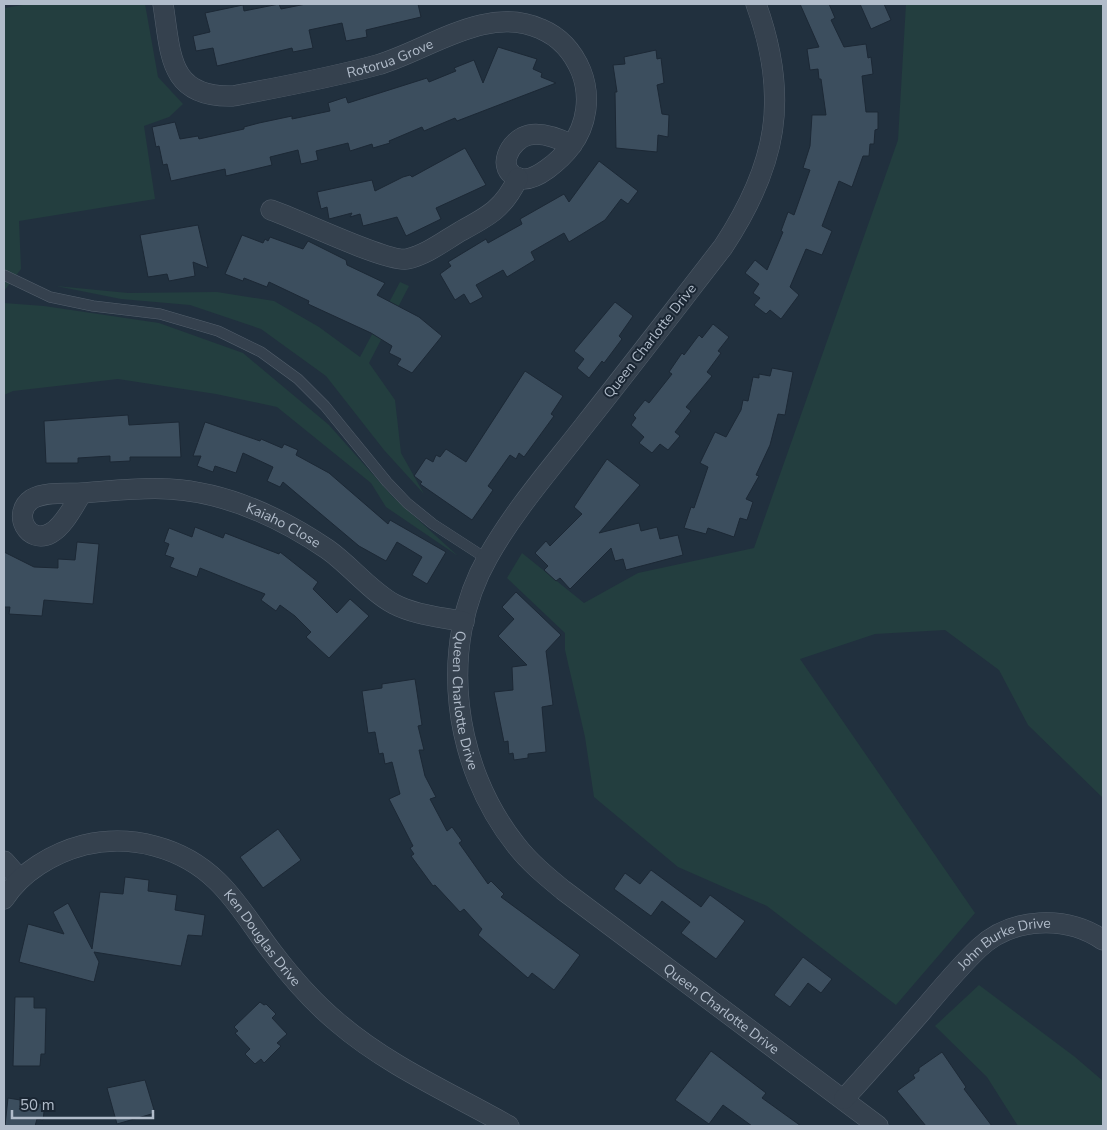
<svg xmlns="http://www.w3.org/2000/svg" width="1107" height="1130" font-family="'Nunito Sans',sans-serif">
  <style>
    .green { fill: #233e3f }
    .building { fill: #3c4e5e; stroke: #1c2835 }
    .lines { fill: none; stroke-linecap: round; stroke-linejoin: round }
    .lane-casing { stroke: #535f6c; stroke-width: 11 }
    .street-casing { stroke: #535f6c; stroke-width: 21 }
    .lane { stroke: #35414e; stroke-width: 10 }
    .street { stroke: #35414e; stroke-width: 20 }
    .labels { text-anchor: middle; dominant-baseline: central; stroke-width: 4; stroke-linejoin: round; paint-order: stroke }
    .street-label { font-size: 14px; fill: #b1bcca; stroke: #1a2633 }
  </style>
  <rect width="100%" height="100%" fill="#21303e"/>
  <g class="green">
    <path d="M 29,4 L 145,4 L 158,77 L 183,104 L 169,117 L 144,126 L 155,199 L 19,221 L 21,269 L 4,291 L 4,8 Z"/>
    <path d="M 906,4 L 1103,4 L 1103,798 L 1028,725 L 999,670 L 945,630 L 875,634 L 800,659 L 975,913 L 896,1005 L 767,906 L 678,867 L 594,797 L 585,737 L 565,650 L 565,633 L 507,578 L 522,553 L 584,603 L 638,573 L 754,548 L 898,140 Z"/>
    <path d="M 400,282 L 409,286 L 369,363 L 395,400 L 401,453 L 424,494 L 384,450 L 326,376 L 261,329 L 190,305 L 121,299 L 56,286 L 128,293 L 217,292 L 274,301 L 319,327 L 360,357 Z"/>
    <path d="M 4,303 L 44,306 L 159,323 L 243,353 L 329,425 L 393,497 L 458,556 L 386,507 L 371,483 L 277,407 L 216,394 L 118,379 L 13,391 L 4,395 Z"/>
    <path d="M 979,985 L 1075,1057 L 1103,1081 L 1103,1126 L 1018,1126 L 987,1077 L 935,1026 Z"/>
  </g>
  <g class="building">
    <path d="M 279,4 L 281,9 L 306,4 L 418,4 L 421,17 L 366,30 L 367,37 L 346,41 L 342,23 L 309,30 L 313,48 L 293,52 L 292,48 L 217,66 L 213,48 L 196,51 L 193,36 L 210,32 L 205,13 L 243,5 L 244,11 Z"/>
    <path d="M 800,4 L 829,4 L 835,18 L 831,20 L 844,47 L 866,44 L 868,58 L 871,57 L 873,74 L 862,76 L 866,112 L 878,112 L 878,129 L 875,130 L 874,144 L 870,144 L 869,156 L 863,156 L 852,187 L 839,181 L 822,226 L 832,231 L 822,255 L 806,249 L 790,287 L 799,295 L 781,319 L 770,310 L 766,314 L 754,305 L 760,298 L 753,293 L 759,284 L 745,273 L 755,260 L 767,270 L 783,232 L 781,231 L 788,212 L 794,215 L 810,170 L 803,168 L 810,146 L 812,115 L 826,115 L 821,79 L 819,79 L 818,69 L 810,70 L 807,49 L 819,47 Z"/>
    <path d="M 860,4 L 884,4 L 891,20 L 871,29 Z"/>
    <path d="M 498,47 L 537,59 L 533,69 L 542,73 L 541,77 L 556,83 L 457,121 L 455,118 L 424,131 L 422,127 L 389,141 L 390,143 L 373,148 L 372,144 L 350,151 L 348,143 L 316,151 L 318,160 L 301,164 L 298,150 L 270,157 L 272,165 L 226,176 L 225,169 L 171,181 L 167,164 L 163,165 L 159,146 L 156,147 L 152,127 L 175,122 L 180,139 L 198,136 L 199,139 L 244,129 L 244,127 L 259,123 L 292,116 L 292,119 L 330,111 L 328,103 L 346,97 L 348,103 L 427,78 L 429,82 L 456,71 L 454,68 L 474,60 L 483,83 Z"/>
    <path d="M 656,50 L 657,59 L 661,58 L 664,83 L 657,85 L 662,114 L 669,115 L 668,137 L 658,135 L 657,152 L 616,148 L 615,92 L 617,92 L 613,65 L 625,64 L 624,57 Z"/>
    <path d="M 465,148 L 486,185 L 436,208 L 441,219 L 406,236 L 397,217 L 363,226 L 360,214 L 350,217 L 352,213 L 329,219 L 327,207 L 321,209 L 317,192 L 372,180 L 375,191 L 403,177 L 410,175 L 412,177 Z"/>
    <path d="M 599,161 L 638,191 L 628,204 L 621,199 L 605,220 L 569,242 L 564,233 L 531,252 L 535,260 L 507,277 L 503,270 L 476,285 L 483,297 L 470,304 L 464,294 L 455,300 L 440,274 L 451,266 L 448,262 L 486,239 L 488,243 L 522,224 L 520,219 L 564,194 L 569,202 Z"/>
    <path d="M 198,225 L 208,268 L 193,262 L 195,276 L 169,281 L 167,274 L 148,277 L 140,235 Z"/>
    <path d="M 242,235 L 263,243 L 265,239 L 268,241 L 270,237 L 303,249 L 308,241 L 346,260 L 347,265 L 385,283 L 377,295 L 419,317 L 442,336 L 412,373 L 397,365 L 401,359 L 389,353 L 392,346 L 371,333 L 308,304 L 309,301 L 269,282 L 267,287 L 244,278 L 243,281 L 225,274 Z"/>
    <path d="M 615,302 L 633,316 L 619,336 L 622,339 L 604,363 L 602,361 L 589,378 L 577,368 L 584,359 L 574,351 Z"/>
    <path d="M 713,324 L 729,337 L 718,351 L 721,353 L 707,372 L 712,376 L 686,407 L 691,411 L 675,432 L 680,436 L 668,450 L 660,444 L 652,453 L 639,443 L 644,437 L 631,425 L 636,418 L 633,415 L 645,400 L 649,403 L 672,374 L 669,372 L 682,353 L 684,355 L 699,335 L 702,338 Z"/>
    <path d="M 772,368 L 793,372 L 785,415 L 778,414 L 770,445 L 756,475 L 759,476 L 746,499 L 753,502 L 747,520 L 740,518 L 734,537 L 708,528 L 706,534 L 684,528 L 691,507 L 694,508 L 708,467 L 700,463 L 715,432 L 726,437 L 741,410 L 743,400 L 748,401 L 753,377 L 759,378 L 759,374 L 770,376 Z"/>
    <path d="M 525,371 L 563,396 L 551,414 L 554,416 L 524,457 L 519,453 L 516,459 L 510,455 L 488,486 L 493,490 L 472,520 L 420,484 L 422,482 L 414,476 L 426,458 L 433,462 L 436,455 L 440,457 L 446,449 L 466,462 Z"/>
    <path d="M 128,415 L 129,425 L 179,422 L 181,457 L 130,457 L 130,461 L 110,462 L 110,456 L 78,458 L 78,463 L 46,463 L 44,421 Z"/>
    <path d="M 205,422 L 260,441 L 261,439 L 282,448 L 284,444 L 298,450 L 296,455 L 329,473 L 388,524 L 390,520 L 446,552 L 427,584 L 412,575 L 422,557 L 397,542 L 386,561 L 359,546 L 283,482 L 280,487 L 267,481 L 273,467 L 243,453 L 236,473 L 215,466 L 213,472 L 197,466 L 201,456 L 193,456 Z"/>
    <path d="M 607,459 L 640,485 L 599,533 L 639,523 L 641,531 L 657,527 L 660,539 L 678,535 L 683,555 L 626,570 L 623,559 L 615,561 L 611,548 L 570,589 L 560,578 L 556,581 L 544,570 L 548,566 L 535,553 L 546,541 L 550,546 L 582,514 L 574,507 Z"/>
    <path d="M 195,527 L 223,538 L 225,533 L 279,554 L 280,552 L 318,582 L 313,589 L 337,613 L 350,599 L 369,616 L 329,658 L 306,637 L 311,632 L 295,616 L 280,605 L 276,611 L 261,600 L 265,594 L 200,568 L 197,577 L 170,567 L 174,558 L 165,555 L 169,544 L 164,542 L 169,528 L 192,537 Z"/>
    <path d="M 77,542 L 99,544 L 93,604 L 44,600 L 42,616 L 9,614 L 10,607 L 4,607 L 4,552 L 34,567 L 58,568 L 58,559 L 75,560 Z"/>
    <path d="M 516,592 L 561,635 L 546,651 L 553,705 L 542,707 L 546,752 L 528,754 L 528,758 L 514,760 L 513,753 L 509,754 L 508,741 L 504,742 L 494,692 L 513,690 L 512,667 L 527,665 L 498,636 L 514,619 L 502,607 Z"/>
    <path d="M 415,679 L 422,725 L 418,726 L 424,750 L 419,750 L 425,776 L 436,797 L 430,799 L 447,831 L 452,827 L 462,841 L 459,843 L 488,884 L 491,881 L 504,894 L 501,897 L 580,955 L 554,990 L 532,973 L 528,978 L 478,935 L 482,929 L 464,909 L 460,912 L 435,885 L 433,886 L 411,856 L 414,854 L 410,848 L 413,846 L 389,799 L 400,794 L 392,762 L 385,764 L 383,753 L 379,754 L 375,732 L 368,733 L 362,691 L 382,688 L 382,684 Z"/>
    <path d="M 278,829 L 301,860 L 263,888 L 240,857 Z"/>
    <path d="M 651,870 L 701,907 L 710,895 L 745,921 L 716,959 L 681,933 L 690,922 L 662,901 L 651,916 L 614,889 L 625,873 L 640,884 Z"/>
    <path d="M 125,877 L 149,880 L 148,891 L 177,895 L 175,910 L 205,915 L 202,936 L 188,935 L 181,966 L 94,952 L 99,962 L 94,982 L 19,962 L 28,924 L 64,934 L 53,912 L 68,903 L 92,949 L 100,892 L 123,894 Z"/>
    <path d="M 803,957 L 832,979 L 821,993 L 808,983 L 790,1007 L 774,995 Z"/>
    <path d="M 15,997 L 34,997 L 34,1008 L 46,1008 L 45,1054 L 41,1054 L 40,1066 L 13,1066 Z"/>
    <path d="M 260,1002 L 264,1005 L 266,1004 L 276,1014 L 272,1018 L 287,1034 L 277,1043 L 281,1046 L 264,1063 L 261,1059 L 255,1064 L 245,1054 L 250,1049 L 235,1033 L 238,1031 L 234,1027 Z"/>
    <path d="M 711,1051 L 766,1093 L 762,1098 L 801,1126 L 752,1126 L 723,1105 L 709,1124 L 675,1100 Z"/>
    <path d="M 942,1052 L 966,1087 L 964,1089 L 992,1126 L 926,1126 L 897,1091 L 915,1078 L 913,1075 L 919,1071 L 919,1068 Z"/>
    <path d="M 145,1080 L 155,1113 L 117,1124 L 107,1088 Z"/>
    <path d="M 8,1098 L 45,1104 L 43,1120 L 37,1119 L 35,1126 L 5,1126 Z"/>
  </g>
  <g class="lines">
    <g class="lane-casing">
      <path id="lane" d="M 4,275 L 50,297 L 93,306 L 160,314 L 218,331 L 261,352 L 298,379 L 325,406 L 387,482 L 407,503 L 433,524 L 487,559"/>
    </g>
    <g class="street-casing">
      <g id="street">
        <path id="s1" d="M 163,4 C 171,54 168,98 233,96 C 281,87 330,78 377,65 C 429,50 486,4 541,29 C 560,37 573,52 581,71 C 591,96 587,125 571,146 C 562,158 535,184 519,178 C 494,170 510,139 529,135 C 543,132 560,139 572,145"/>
        <path id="s2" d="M 756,4 C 790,98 777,165 723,247 C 678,305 633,364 587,422 C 553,466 515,509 488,557 C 437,646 453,766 516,845 C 529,862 546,876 563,890 L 878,1126"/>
        <path d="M 271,210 C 298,219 387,263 407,259 C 426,255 444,241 461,231 C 489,216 504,208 518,178"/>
        <path id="s3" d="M 82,493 C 68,494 46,491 32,499 C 11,513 28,546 51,533 C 64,526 74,505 82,493 C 111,491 141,487 169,489 C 225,492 281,518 327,549 C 350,565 370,591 394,604 C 415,615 441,617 464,622"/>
        <path d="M 4,861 L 20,879"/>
        <path id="s4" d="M 4,899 C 21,872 53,853 84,845 C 131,834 182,847 217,881 C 239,902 254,929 273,953 C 292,978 313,1002 337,1022 C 388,1066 451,1093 509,1126"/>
        <path id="s5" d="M 844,1099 C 870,1070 897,1040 923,1010 C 941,989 959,967 979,948 C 1012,917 1066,915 1103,940"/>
      </g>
    </g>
    <use href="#lane" class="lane"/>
    <use href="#street" class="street"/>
  </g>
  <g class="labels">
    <g class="street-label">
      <text stroke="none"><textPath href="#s1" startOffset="295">Rotorua Grove</textPath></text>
      <text transform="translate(650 341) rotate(-52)">Queen Charlotte Drive</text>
      <text stroke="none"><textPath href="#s3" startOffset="371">Kaiaho Close</textPath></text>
      <text stroke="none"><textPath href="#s2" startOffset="795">Queen Charlotte Drive</textPath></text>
      <text stroke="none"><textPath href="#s4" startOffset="315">Ken Douglas Drive</textPath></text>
      <text stroke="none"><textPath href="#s5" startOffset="228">John Burke Drive</textPath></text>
      <text stroke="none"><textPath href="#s2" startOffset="1215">Queen Charlotte Drive</textPath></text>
    </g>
  </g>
  <rect width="1107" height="1130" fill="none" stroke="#b1bcca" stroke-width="10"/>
  <path d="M12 1110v8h141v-8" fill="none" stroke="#b1bcca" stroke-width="2.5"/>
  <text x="20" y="1110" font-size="15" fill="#b1bcca" stroke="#1a2633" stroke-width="4" paint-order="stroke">50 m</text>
</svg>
